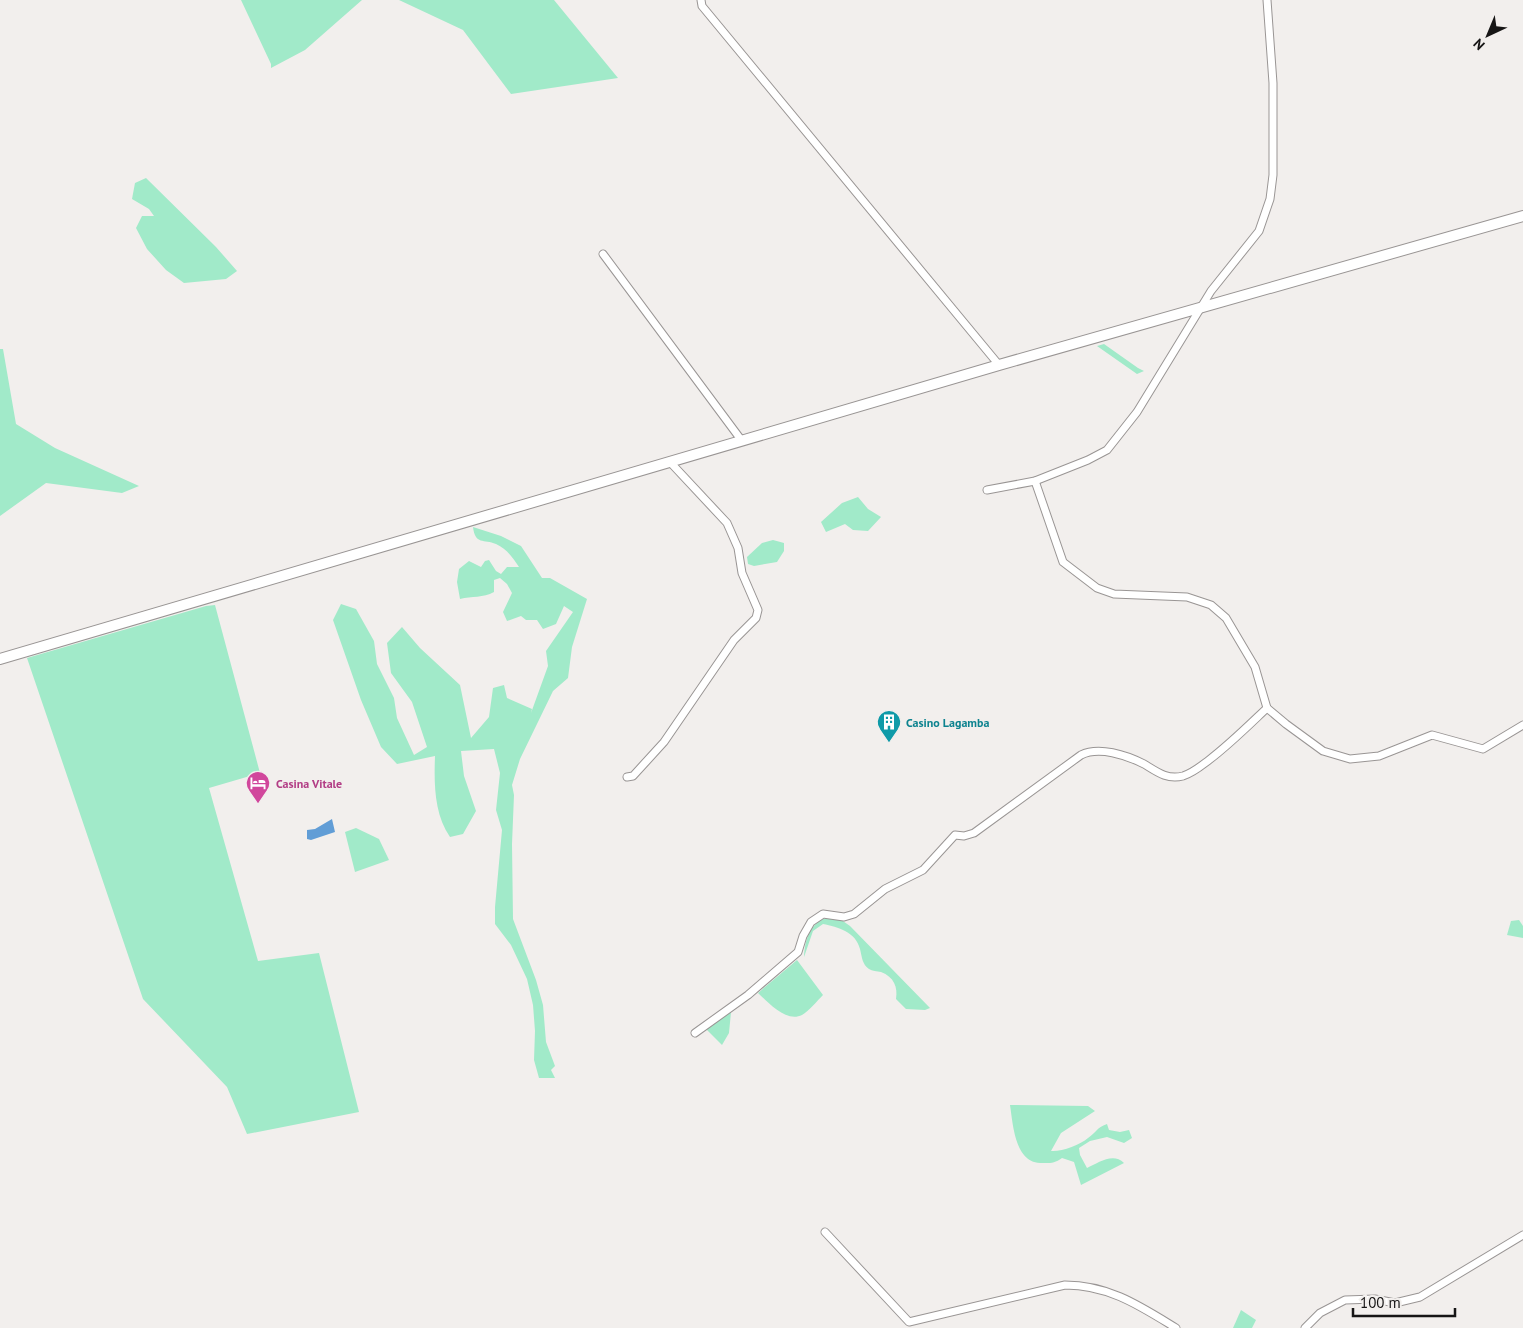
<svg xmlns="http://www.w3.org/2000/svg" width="1523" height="1328" font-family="'PT Sans',sans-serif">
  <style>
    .green { fill: #a1eac9 }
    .water { fill: #619dd6 }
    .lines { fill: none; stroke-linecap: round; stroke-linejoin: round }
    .minor-casing { stroke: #999594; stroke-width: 9 }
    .secondary-casing { stroke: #999594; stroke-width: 12 }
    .minor { stroke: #fff; stroke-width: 7 }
    .secondary { stroke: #fff; stroke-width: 10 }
    .labels { text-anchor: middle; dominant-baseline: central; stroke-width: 4; stroke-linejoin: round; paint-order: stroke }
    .culture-label { font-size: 12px; font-weight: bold; fill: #0d838f; stroke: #f2efed; text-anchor: start }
    .hotel-label { font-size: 12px; font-weight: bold; fill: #b23c85; stroke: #f2efed; text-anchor: start }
  </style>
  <rect width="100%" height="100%" fill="#f2efed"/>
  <g class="green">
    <path d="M 241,0 L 362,0 L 305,50 L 271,68 L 271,64 Z"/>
    <path d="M 399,0 L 554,0 L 618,78 L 511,94 L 463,30 Z"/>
    <path d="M 146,178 L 216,247 L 237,271 L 226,279 L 184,283 L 166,270 L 147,249 L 136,228 L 142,216 L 154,216 L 149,209 L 132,199 L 135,183 Z"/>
    <path d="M 1104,344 L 1138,368 L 1144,371 L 1137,374 L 1097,346 Z"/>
    <path d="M 0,349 L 3,349 L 16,424 L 55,448 L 139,486 L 122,493 L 46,483 L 0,516 Z"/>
    <path d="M 858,497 L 868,509 L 881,517 L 868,531 L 853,530 L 845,524 L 826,532 L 821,522 L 842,503 Z"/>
    <path d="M 473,527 L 501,536 L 521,546 L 542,578 L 550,578 L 587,599 L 572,647 L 568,678 L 553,691 L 520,759 L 512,785 L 514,795 L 512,844 L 513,919 L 536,980 L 543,1005 L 546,1042 L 555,1066 L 551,1070 L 555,1078 L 539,1078 L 534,1060 L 535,1031 L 533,1005 L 527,979 L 511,945 L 495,924 L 495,907 L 502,830 L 496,810 L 500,773 L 494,749 L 461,751 L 464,776 L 476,811 L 463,834 L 450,837 C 434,814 434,783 435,756 L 397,764 L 381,747 L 361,700 L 333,620 L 341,604 L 356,609 L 374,641 L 377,664 L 394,698 L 397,718 L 414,755 L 427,747 L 412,702 L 391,673 L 387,643 L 402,627 L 420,648 L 460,685 L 471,738 L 489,717 L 493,688 L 504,685 L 507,698 L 532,709 L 531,713 L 548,666 L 546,651 L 573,612 L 564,606 L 556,624 L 543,629 L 537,620 L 526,620 L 521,616 L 507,621 L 503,612 L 512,593 L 507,584 L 500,578 L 494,580 L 494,592 C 483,598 472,596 460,599 L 457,582 L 459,569 L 469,561 L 481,567 L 485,561 L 489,560 L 496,571 L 501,574 L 507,567 L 519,567 C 513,558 507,549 496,544 C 484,539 475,545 473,527 Z"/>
    <path d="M 773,540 L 784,543 L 784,551 L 777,562 L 754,566 L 748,564 L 747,557 L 762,543 Z"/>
    <path d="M 215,605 L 260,773 L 209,788 L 258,961 L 319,953 L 359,1112 L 247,1134 L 227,1087 L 143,999 L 27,658 L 206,606 Z"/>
    <path d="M 356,828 L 379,839 L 389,860 L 355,872 L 345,832 Z"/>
    <path d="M 822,919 L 840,919 L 850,926 L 930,1008 L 925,1010 L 906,1009 L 896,999 C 898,987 894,977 881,972 C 877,971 872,971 869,969 C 862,964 862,957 860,949 C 856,932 838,927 823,924 L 813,931 L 804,957 C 805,942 808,928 822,919 Z"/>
    <path d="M 1519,920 L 1523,926 L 1523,938 L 1507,935 L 1511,921 Z"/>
    <path d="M 797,960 L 823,995 C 817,1001 809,1011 802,1015 C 786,1023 768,1002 758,993 Z"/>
    <path d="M 731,1012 L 729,1033 L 722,1045 L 706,1029 Z"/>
    <path d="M 1010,1105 L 1088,1106 L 1095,1111 L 1061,1133 L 1051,1151 C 1061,1152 1080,1145 1088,1138 C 1097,1132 1096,1128 1107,1124 L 1109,1130 L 1120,1132 L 1129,1130 L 1132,1138 L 1124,1143 L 1107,1137 L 1090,1141 L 1079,1148 L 1080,1155 L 1087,1168 C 1098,1163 1113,1152 1124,1163 L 1081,1185 L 1074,1162 L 1062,1158 C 1054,1164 1049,1163 1040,1163 C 1015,1162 1013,1125 1010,1105 Z"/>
    <path d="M 1241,1310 L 1256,1320 L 1252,1328 L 1233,1328 Z"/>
  </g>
  <path class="water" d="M 332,819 L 335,832 L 311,840 L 307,839 L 307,830 L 315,829 Z"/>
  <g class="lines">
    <g class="minor-casing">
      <g id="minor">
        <path d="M 701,0 L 702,6 L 999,365"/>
        <path d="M 603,254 L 742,441"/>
        <path d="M 1035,481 L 1063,562 L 1097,588 L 1114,594 L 1187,597 L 1211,605 L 1226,618 L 1255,667 L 1267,708 L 1286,724 L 1323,751 L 1350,759 L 1379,756 L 1432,735 L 1483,749 L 1523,725"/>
        <path d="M 987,490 L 1035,481 L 1088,460 L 1107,450 L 1137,412 L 1211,291 L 1259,231 L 1270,199 L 1273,175 L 1273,83 L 1267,0"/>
        <path d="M 627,777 L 633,776 L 664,742 L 734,640 L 756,618 L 758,610 L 742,573 L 738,548 L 727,523 L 670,462"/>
        <path d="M 695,1033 L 748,995 L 798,952 L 803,936 L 811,922 L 823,914 L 844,917 L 854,914 L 885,889 L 923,870 L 955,835 L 964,836 L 974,833 L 1081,755 C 1099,746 1126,755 1144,764 C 1157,772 1167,780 1183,776 C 1193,773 1201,766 1209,760 C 1230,744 1248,726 1267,708"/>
        <path d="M 825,1232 L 909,1322 L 1065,1285 C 1109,1285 1140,1306 1176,1328"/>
        <path d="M 1305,1328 L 1320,1313 L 1345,1300 L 1375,1299 L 1395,1303 L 1420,1297 L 1523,1235"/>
      </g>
    </g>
    <g class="secondary-casing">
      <path id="secondary" d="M 0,659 L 999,365 L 1523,216"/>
    </g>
    <use href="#minor" class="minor"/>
    <use href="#secondary" class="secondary"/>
  </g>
  <defs>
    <g id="building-pin" transform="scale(1.25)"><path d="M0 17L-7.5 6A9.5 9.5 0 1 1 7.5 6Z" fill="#0f9aa8" stroke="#f2efed"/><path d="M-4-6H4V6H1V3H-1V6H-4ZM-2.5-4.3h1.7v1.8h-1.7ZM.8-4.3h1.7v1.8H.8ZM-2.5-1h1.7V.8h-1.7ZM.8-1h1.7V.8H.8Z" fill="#fff"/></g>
    <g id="hotel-pin" transform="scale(1.25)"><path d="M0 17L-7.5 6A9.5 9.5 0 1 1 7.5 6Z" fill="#d1479c" stroke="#f2efed"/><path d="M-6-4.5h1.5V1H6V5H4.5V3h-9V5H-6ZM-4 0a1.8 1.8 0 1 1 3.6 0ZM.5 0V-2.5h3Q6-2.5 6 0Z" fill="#fff"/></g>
  </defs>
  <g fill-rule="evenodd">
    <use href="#building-pin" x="889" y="722"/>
    <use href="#hotel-pin" x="258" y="783"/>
  </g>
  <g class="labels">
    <g class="culture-label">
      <text x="906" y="722">Casino Lagamba</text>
    </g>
    <g class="hotel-label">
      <text x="276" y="783">Casina Vitale</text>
    </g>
  </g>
  <g transform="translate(1488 35) rotate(224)" stroke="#f2efed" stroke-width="4" paint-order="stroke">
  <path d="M0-4L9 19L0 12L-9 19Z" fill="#161515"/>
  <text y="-8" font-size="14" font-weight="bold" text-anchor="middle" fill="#161515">N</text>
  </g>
  <path d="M1353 1308v8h102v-8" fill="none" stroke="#161515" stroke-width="2.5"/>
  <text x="1360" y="1308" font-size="15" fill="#161515" stroke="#f2efed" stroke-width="4" paint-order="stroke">100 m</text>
</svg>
